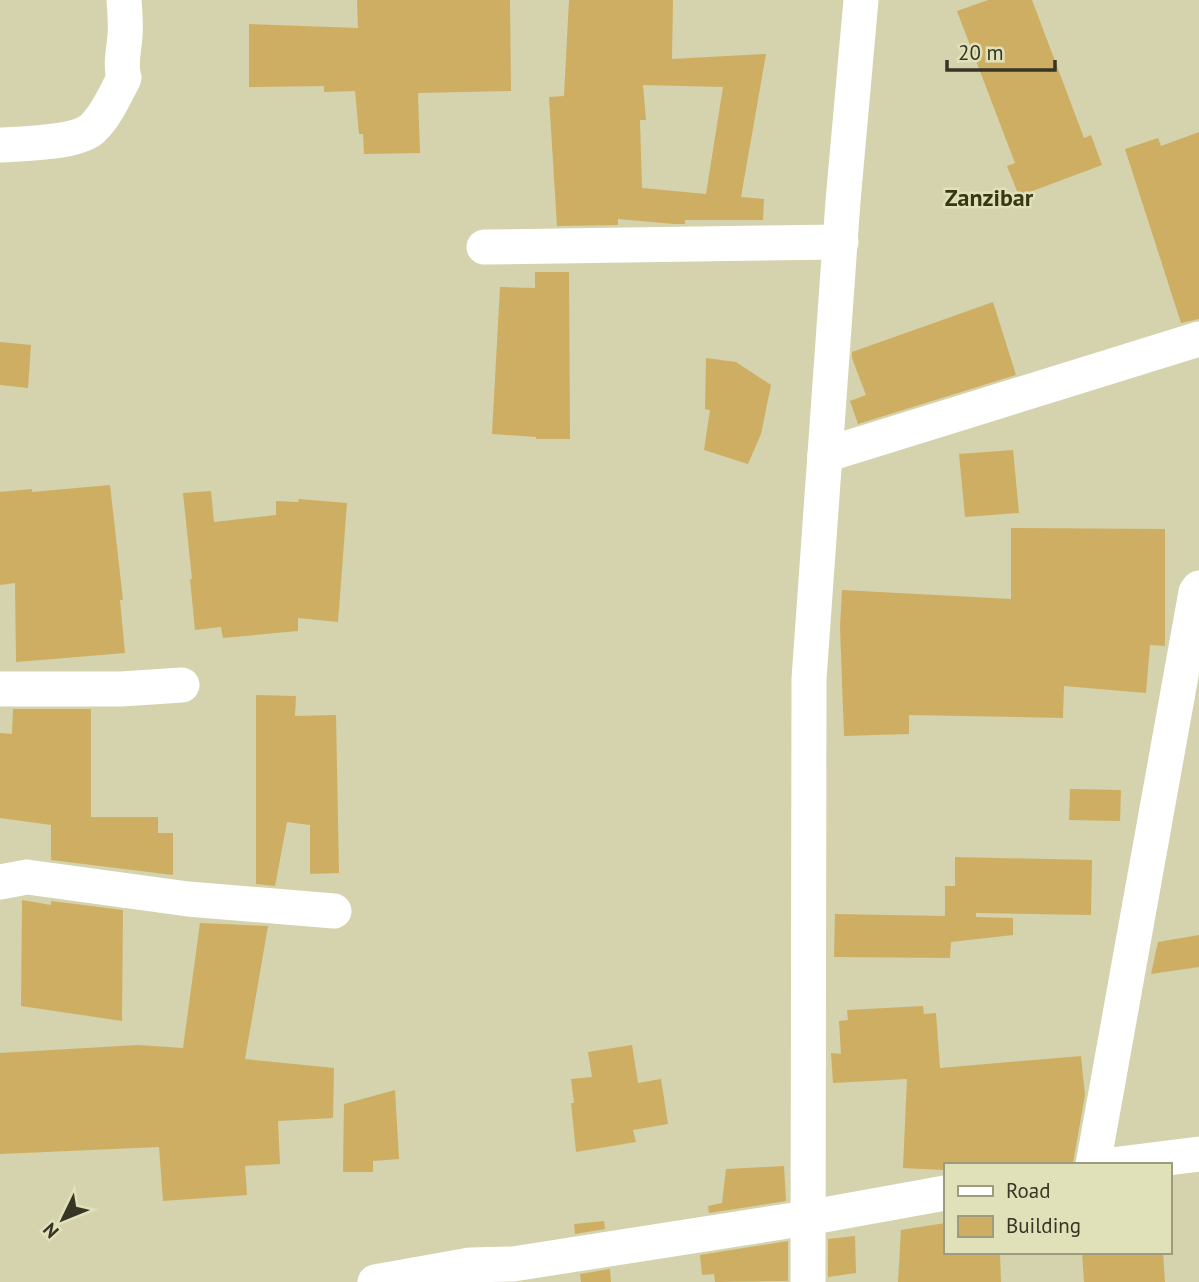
<svg xmlns="http://www.w3.org/2000/svg" width="1199" height="1282" font-family="'PT Sans',sans-serif">
  <style>
    .building { fill: #ceae62; fill-rule: evenodd }
    .lines { fill: none; stroke-linecap: round; stroke-linejoin: round }
    .street { stroke: #fff; stroke-width: 35 }
    .labels { text-anchor: middle; dominant-baseline: central; stroke-width: 5; stroke-linejoin: round; paint-order: stroke }
    .quarter-label { font-size: 24px; font-weight: bold; fill: #383715; stroke: #e1e1b9 }
  </style>
  <rect width="100%" height="100%" fill="#d4d3ad"/>
  <g class="building">
    <path d="M 357,0 L 510,0 L 511,91 L 418,93 L 420,153 L 364,154 L 363,134 L 359,134 L 355,91 L 324,92 L 324,86 L 249,87 L 249,24 L 358,28 Z"/>
    <path d="M 569,0 L 673,0 L 672,59 L 766,54 L 741,197 L 764,199 L 763,220 L 685,220 L 685,224 L 674,224 L 618,219 L 618,225 L 557,226 L 549,97 L 564,96 ZM 643,85 L 723,87 L 706,194 L 642,188 L 640,120 L 646,120 Z"/>
    <path d="M 988,0 L 1032,0 L 1084,138 L 1091,135 L 1102,165 L 1019,196 L 1007,166 L 1015,163 L 957,11 Z"/>
    <path d="M 1199,132 L 1199,319 L 1181,323 L 1125,149 L 1158,138 L 1161,146 Z"/>
    <path d="M 535,272 L 569,272 L 570,439 L 536,439 L 536,437 L 492,434 L 500,287 L 535,288 Z"/>
    <path d="M 993,302 L 1016,375 L 858,424 L 850,401 L 866,395 L 852,358 L 852,352 Z"/>
    <path d="M 0,342 L 31,345 L 28,388 L 0,385 Z"/>
    <path d="M 706,358 L 736,362 L 771,385 L 761,434 L 748,464 L 704,450 L 710,410 L 705,409 Z"/>
    <path d="M 1013,450 L 1019,513 L 965,517 L 959,454 Z"/>
    <path d="M 110,485 L 123,600 L 120,600 L 125,653 L 16,662 L 15,583 L 0,585 L 0,492 L 32,489 L 32,492 Z"/>
    <path d="M 211,491 L 214,522 L 276,515 L 276,501 L 298,502 L 299,499 L 347,503 L 338,622 L 298,618 L 298,631 L 223,638 L 221,627 L 195,630 L 190,579 L 192,579 L 183,493 Z"/>
    <path d="M 1011,528 L 1165,529 L 1165,646 L 1150,645 L 1146,693 L 1064,686 L 1063,718 L 909,715 L 909,734 L 844,736 L 840,627 L 842,590 L 1011,599 Z"/>
    <path d="M 256,695 L 296,696 L 295,716 L 336,715 L 339,873 L 310,874 L 310,825 L 287,822 L 275,886 L 256,884 Z"/>
    <path d="M 13,709 L 91,709 L 91,817 L 158,817 L 158,833 L 173,833 L 173,875 L 51,860 L 51,825 L 0,818 L 0,733 L 12,734 Z"/>
    <path d="M 1070,789 L 1121,790 L 1120,821 L 1069,820 Z"/>
    <path d="M 955,857 L 1092,860 L 1091,915 L 976,913 L 976,917 L 1013,918 L 1013,935 L 951,942 L 950,958 L 834,957 L 835,914 L 945,916 L 945,886 L 955,886 Z"/>
    <path d="M 22,900 L 51,905 L 51,901 L 123,910 L 122,1021 L 21,1006 Z"/>
    <path d="M 200,923 L 268,926 L 245,1059 L 334,1068 L 333,1118 L 278,1121 L 280,1164 L 245,1166 L 247,1195 L 163,1201 L 159,1147 L 0,1154 L 0,1053 L 138,1045 L 183,1048 Z"/>
    <path d="M 1199,935 L 1199,967 L 1151,974 L 1158,942 Z"/>
    <path d="M 923,1006 L 924,1014 L 936,1013 L 940,1068 L 1081,1056 L 1085,1095 L 1073,1163 L 944,1165 L 944,1170 L 903,1168 L 907,1079 L 833,1083 L 831,1053 L 841,1054 L 839,1021 L 848,1020 L 847,1010 Z"/>
    <path d="M 632,1045 L 638,1083 L 661,1079 L 668,1124 L 633,1130 L 636,1142 L 576,1152 L 571,1103 L 574,1103 L 571,1079 L 592,1077 L 588,1052 Z"/>
    <path d="M 395,1090 L 399,1159 L 373,1161 L 373,1172 L 343,1172 L 344,1104 Z"/>
    <path d="M 784,1166 L 786,1201 L 709,1213 L 708,1206 L 722,1203 L 726,1169 Z"/>
    <path d="M 604,1221 L 605,1229 L 575,1234 L 574,1224 Z"/>
    <path d="M 945,1223 L 945,1252 L 1000,1252 L 1001,1282 L 898,1282 L 901,1230 Z"/>
    <path d="M 855,1236 L 856,1273 L 828,1277 L 828,1239 Z"/>
    <path d="M 788,1241 L 788,1281 L 715,1282 L 714,1274 L 702,1275 L 700,1255 Z"/>
    <path d="M 1082,1252 L 1163,1252 L 1165,1282 L 1084,1282 Z"/>
    <path d="M 610,1269 L 611,1282 L 581,1282 L 580,1274 Z"/>
  </g>
  <g class="lines">
    <g class="street">
      <path d="M 0,145 C 21,144 76,143 92,129 C 106,116 115,95 124,78 C 120,65 124,49 125,36 C 126,24 125,12 124,0"/>
      <path d="M 484,247 L 841,242"/>
      <path d="M 825,455 L 1199,339"/>
      <path d="M 0,689 L 121,689 L 182,685"/>
      <path d="M 0,882 L 27,877 L 188,899 L 334,911"/>
      <path d="M 1093,1165 L 1196,592 L 1199,588"/>
      <path d="M 1111,1165 L 1199,1154"/>
      <path d="M 375,1282 L 470,1265 L 513,1264 L 807,1218 L 945,1193"/>
      <path d="M 808,1282 L 809,679 L 843,201 L 861,0"/>
    </g>
  </g>
  <g class="labels">
    <g class="quarter-label">
      <text x="989" y="197">Zanzibar</text>
    </g>
  </g>
  <rect x="944" y="1163" width="228" height="91" fill="#e1e1b9" stroke="#9d9c7e" stroke-width="2"/>
  <rect x="958" y="1186" width="35" height="10" fill="#ffffff" stroke="#9d9c7e" stroke-width="2"/>
  <text x="1006" y="1198" font-size="21" fill="#363526">Road</text>
  <rect x="958" y="1216" width="35" height="21" fill="#ceae62" stroke="#9d9c7e" stroke-width="2"/>
  <text x="1006" y="1233" font-size="21" fill="#363526">Building</text>
  <g transform="translate(63 1219) rotate(227)" stroke="#e1e1b9" stroke-width="5" paint-order="stroke">
  <path d="M0-5L12 26L0 18L-12 26Z" fill="#363526"/>
  <text y="-10" font-size="19" font-weight="bold" text-anchor="middle" fill="#363526">N</text>
  </g>
  <path d="M947 60v10h108v-10" fill="none" stroke="#363526" stroke-width="3.5"/>
  <text x="958" y="60" font-size="21" fill="#363526" stroke="#e1e1b9" stroke-width="5" paint-order="stroke">20 m</text>
</svg>
